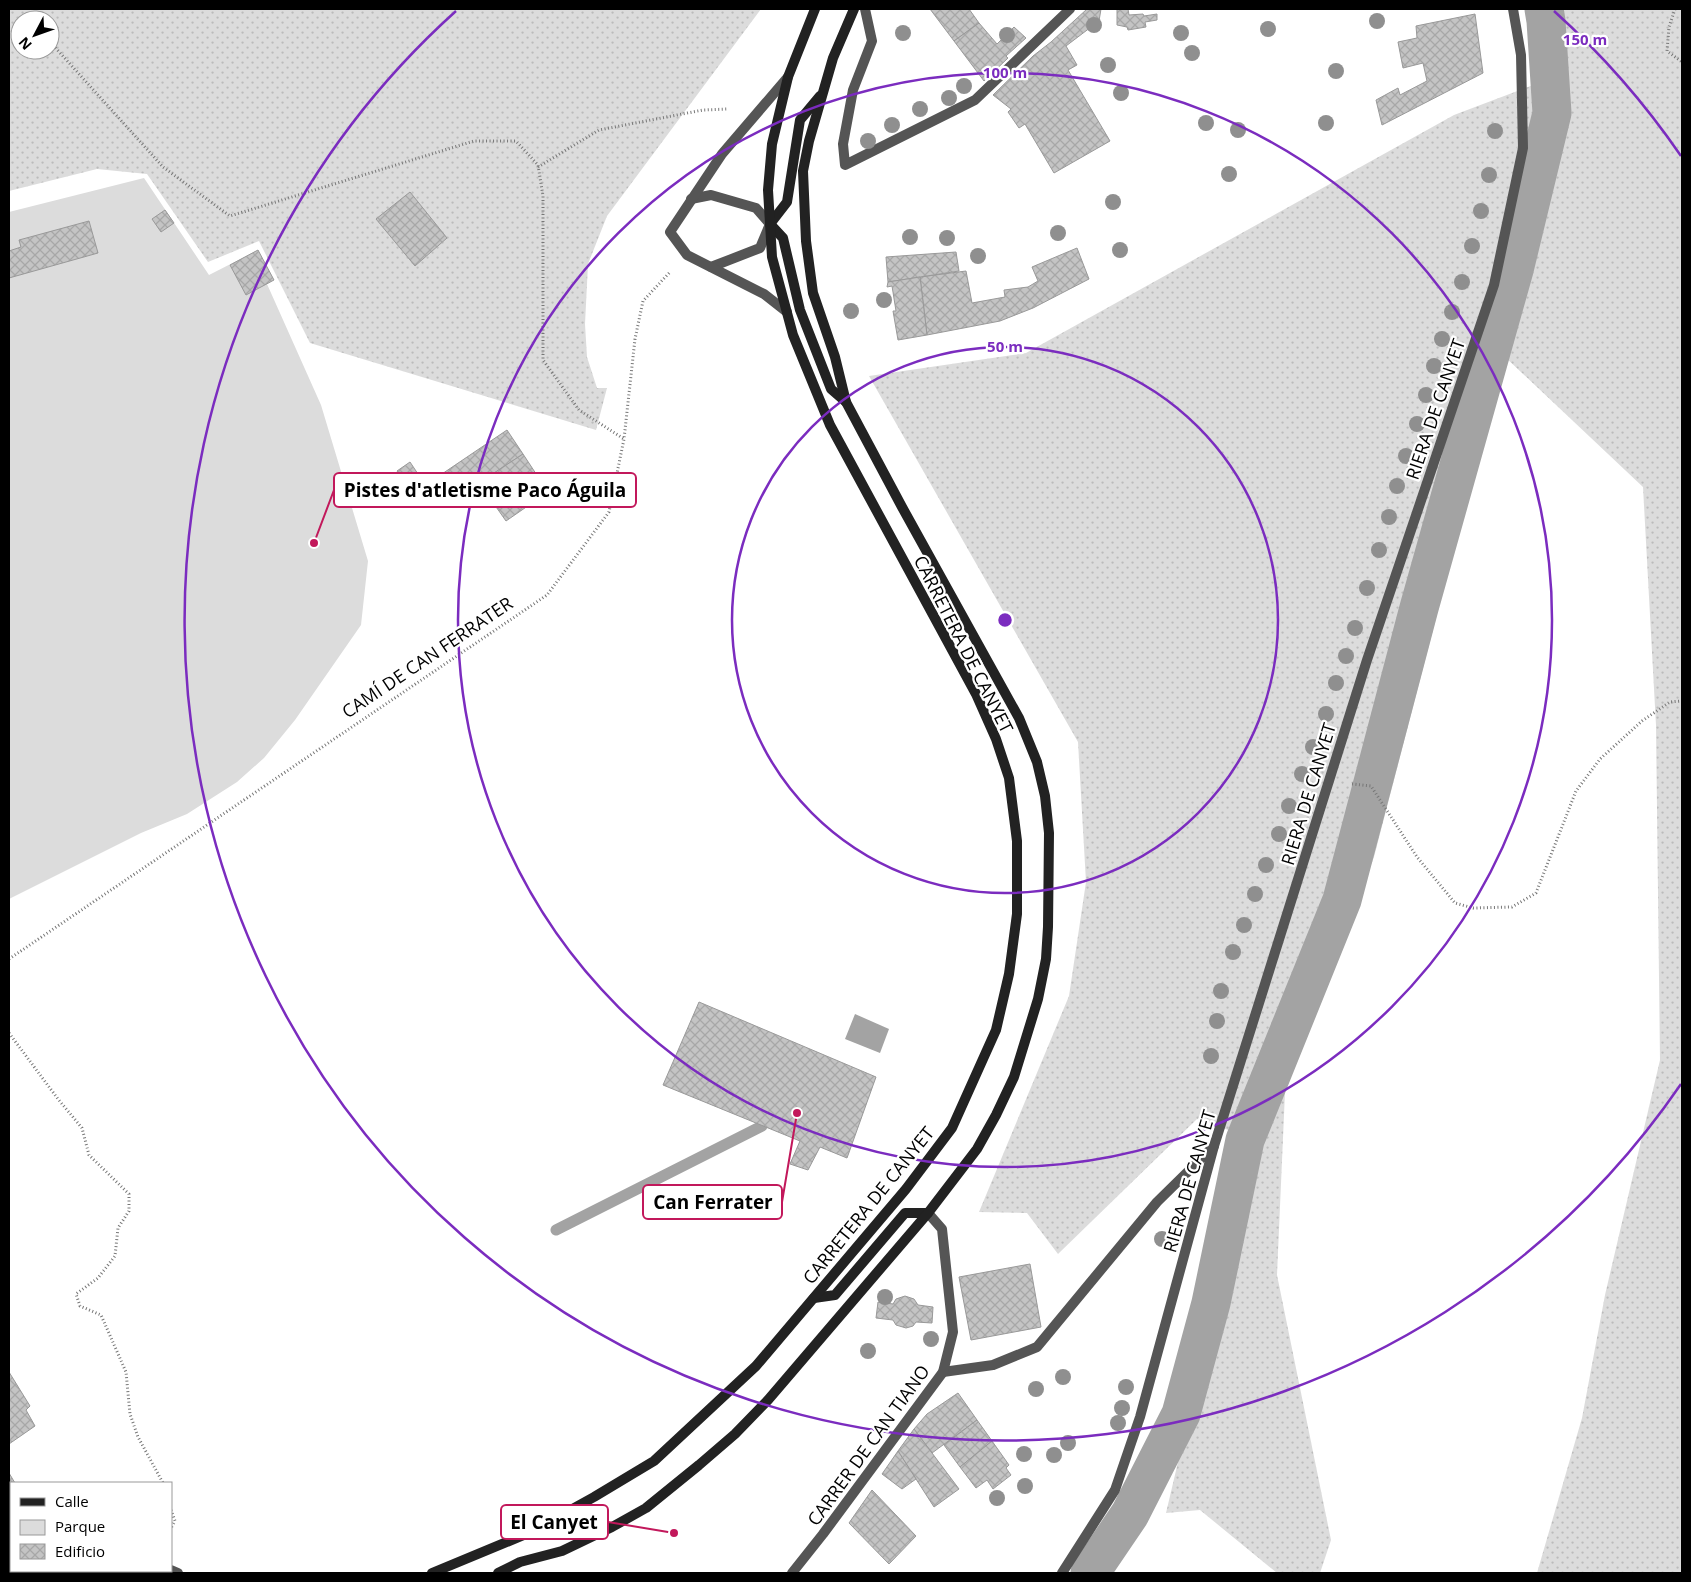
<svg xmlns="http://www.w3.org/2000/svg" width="1691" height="1582" font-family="'Open Sans',sans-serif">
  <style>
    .green { fill: url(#green-dots); fill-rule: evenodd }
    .pitch { fill: #dcdcdc }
    .water { fill: #a3a3a3 }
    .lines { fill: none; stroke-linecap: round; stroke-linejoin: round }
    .stream { stroke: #a3a3a3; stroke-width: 11 }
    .canal { stroke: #a3a3a3; stroke-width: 39 }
    .building { fill: url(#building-cross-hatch); stroke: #999 }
    .path { stroke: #777; stroke-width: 3; stroke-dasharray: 1 2.5; stroke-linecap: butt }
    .street { stroke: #555; stroke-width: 10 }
    .secondary { stroke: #222; stroke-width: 10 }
    .tree { fill: #8f8f8f }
    .ring { fill: none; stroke: #7b2cbf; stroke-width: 2.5 }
    .labels { text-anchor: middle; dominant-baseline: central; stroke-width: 4.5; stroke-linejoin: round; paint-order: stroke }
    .street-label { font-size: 18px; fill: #000; stroke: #fff }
    .centre { fill: #7b2cbf; stroke: #fff; stroke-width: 2.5 }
    .ring-label { font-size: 15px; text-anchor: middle; font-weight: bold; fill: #7b2cbf; stroke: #fff; stroke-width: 4.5; stroke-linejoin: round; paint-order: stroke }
    .leader { fill: none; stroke: #c2185b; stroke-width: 2 }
    .callout-dot { fill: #c2185b; stroke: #fff; stroke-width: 2 }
    .callout { fill: #fff; stroke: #c2185b; stroke-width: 2 }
    .callout-label { font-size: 19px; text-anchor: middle; font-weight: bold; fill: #000 }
  </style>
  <defs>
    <pattern id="green-dots" width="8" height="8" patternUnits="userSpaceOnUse" patternTransform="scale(1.25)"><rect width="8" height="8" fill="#dcdcdc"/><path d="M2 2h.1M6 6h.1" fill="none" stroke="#bbb" stroke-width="1.8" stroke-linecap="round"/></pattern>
    <pattern id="building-cross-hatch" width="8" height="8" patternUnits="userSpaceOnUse" patternTransform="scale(1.25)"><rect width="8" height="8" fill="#c4c4c4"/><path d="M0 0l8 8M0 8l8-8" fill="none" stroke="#a7a7a7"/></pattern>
  </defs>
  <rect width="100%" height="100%" fill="#fff"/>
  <g class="green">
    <path d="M 9,9 L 761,9 L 607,216 L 588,264 L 585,324 L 587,357 L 597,388 L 607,388 L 596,430 L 310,343 L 259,241 L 208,262 L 147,174 L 97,169 L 9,191 ZM 20,20 L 50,20 L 50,50 L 20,50 Z"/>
    <path d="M 1560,9 L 1682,9 L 1682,1573 L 1537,1573 L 1582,1418 L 1605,1295 L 1660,1060 L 1656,725 L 1643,487 L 1504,356 L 1374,857 L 1285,1092 L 1277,1275 L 1331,1540 L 1320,1573 L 1277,1573 L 1200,1510 L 1166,1513 L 1186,1428 L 1248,1137 L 1197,1119 L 1058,1254 L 1027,1213 L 979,1212 L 1069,996 L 1086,882 L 1078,742 L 869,376 L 1026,353 L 1454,115 L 1568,72 Z"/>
  </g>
  <path class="pitch" d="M 144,178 L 209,275 L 258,250 L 274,280 L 267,284 L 321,405 L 368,561 L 361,625 L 295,720 L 264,758 L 237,782 L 187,814 L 141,833 L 9,899 L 9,212 Z"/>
  <path class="water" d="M 855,1014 L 889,1029 L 880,1053 L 845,1039 Z"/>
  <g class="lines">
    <path class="stream" d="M 556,1230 L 762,1126"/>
    <path class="canal" d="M 1090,1573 L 1130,1514 L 1181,1414 L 1211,1303 L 1245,1140 L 1342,900 L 1419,608 L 1514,270 L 1552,113 L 1546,21 L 1544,9"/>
  </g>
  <g class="building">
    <path d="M 930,9 L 969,9 L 979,23 L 954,41 Z"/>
    <path d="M 1087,9 L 1101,9 L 1099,21 L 1066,46 L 1077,65 L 1068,70 L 1110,141 L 1054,173 L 1025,124 L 1019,128 L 1008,112 L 1011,109 L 993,95 L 1033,56 L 1051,42 Z"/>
    <path d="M 1117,9 L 1128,9 L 1129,15 L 1143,14 L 1144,16 L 1157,14 L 1157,20 L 1145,22 L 1146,27 L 1128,30 L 1127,27 L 1117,25 Z"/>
    <path d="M 1475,14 L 1483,73 L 1382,125 L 1376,100 L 1398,88 L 1400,95 L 1427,81 L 1423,63 L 1403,68 L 1398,42 L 1417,38 L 1416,26 Z"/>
    <path d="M 979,23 L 997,44 L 1014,27 L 1026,38 L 1006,56 L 1008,58 L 984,81 L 954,41 Z"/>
    <path d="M 410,192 L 447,238 L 415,266 L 376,219 Z"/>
    <path d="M 165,210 L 174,223 L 161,232 L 152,219 Z"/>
    <path d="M 89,221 L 98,253 L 9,278 L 9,251 L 21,247 L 19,240 Z"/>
    <path d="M 1077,248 L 1089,279 L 1033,308 L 1000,321 L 927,335 L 920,277 L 966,271 L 972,303 L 1005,297 L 1004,290 L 1028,287 L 1038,281 L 1032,267 Z"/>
    <path d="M 258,250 L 274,280 L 246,295 L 230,265 Z"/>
    <path d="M 956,252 L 959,271 L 888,282 L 886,257 Z"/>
    <path d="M 920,277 L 927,335 L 898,340 L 893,311 L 896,311 L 892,286 L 887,287 L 888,282 Z"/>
    <path d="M 507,430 L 523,454 L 452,501 L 436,478 Z"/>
    <path d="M 523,454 L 548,492 L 506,521 L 487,494 L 479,499 L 471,488 Z"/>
    <path d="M 410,462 L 422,480 L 426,476 L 430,482 L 413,494 L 397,471 Z"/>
    <path d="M 699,1002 L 876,1077 L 847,1158 L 820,1147 L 808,1170 L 790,1164 L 800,1141 L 663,1085 Z"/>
    <path d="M 1030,1264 L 1041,1327 L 971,1340 L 959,1277 Z"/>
    <path d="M 905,1296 L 914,1299 L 918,1305 L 933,1307 L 932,1323 L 916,1322 L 913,1326 L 906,1328 L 896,1325 L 893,1320 L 876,1318 L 878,1302 L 893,1304 L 896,1299 Z"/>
    <path d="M 9,1372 L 30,1406 L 26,1410 L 35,1426 L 9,1444 Z"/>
    <path d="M 958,1393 L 977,1420 L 932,1453 L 914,1429 L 927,1414 Z"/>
    <path d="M 977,1420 L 992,1441 L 960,1467 L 944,1445 Z"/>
    <path d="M 914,1429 L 959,1489 L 934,1507 L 898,1451 Z"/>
    <path d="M 992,1441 L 1009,1465 L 1006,1468 L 1011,1475 L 993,1489 L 987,1480 L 976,1488 L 960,1467 Z"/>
    <path d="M 898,1451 L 916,1479 L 902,1489 L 882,1474 Z"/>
    <path d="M 9,1473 L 15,1483 L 11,1483 L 11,1571 L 53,1571 L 49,1573 L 9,1573 Z"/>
    <path d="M 872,1490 L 916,1536 L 889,1564 L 849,1523 Z"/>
  </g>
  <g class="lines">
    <g class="path">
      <path d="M 1675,9 L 1669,27 L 1667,51 L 1682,62"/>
      <path d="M 9,32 L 20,35"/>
      <path d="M 50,44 L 52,44 L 163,167 L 230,216 L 474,141 L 516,141 L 538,165 L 543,196 L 543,360 L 579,410 L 624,439"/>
      <path d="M 538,167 L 599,130 L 703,110 L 728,109"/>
      <path d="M 1352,784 L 1371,786 L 1417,857 L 1455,903 L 1473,908 L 1512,907 L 1536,893 L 1576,791 L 1600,759 L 1642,721 L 1670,702 L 1682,701"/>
      <path d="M 9,959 L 547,595 L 609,512 L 624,439 L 635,339 L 643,301 L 670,272"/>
      <path d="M 9,1033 L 58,1099 L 82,1128 L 89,1155 L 129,1194 L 129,1211 L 118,1228 L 115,1256 L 98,1278 L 76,1294 L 80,1306 L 101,1315 L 126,1372 L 130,1414 L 138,1437 L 163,1483"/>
      <path d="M 171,1510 L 175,1521 L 171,1528"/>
    </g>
    <g class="street">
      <path d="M 865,9 L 872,41 L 853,90 L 843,144 L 845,165 L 975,100 L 1070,9"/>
      <path d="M 691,199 L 711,195 L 756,208 L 770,224 L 760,248 L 711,267"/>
      <path d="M 787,312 L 764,294 L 687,255 L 670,232 L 722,154 L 788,77"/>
      <path d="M 943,1372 L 993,1365 L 1037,1347 L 1157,1202 L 1214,1146"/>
      <path d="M 171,1570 L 178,1573"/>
      <path d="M 50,1573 L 53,1571"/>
      <path d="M 792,1573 L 823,1534 L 943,1372 L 953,1332 L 942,1229 L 928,1213"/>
      <path d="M 1062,1573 L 1115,1490 L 1140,1417 L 1214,1146 L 1367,660 L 1494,285 L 1523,148 L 1521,55 L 1513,9"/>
    </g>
    <g class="secondary">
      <path d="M 770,224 L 783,238 L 800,310 L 831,389 L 846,402"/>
      <path d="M 770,224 L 787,202 L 800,120 L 820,96"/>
      <path d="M 814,1298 L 835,1295 L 905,1213 L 928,1213"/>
      <path d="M 432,1573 L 531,1532 L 594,1497 L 654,1461 L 756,1366 L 906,1189 L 952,1128 L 996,1030 L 1009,974 L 1017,914 L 1017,841 L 1009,778 L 996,739 L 976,694 L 830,425 L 793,335 L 772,257 L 768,190 L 772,144 L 788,77 L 815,9"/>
      <path d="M 498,1573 L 520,1562 L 562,1551 L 612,1527 L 646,1508 L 699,1465 L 735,1434 L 768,1400 L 928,1213 L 977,1149 L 996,1115 L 1014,1077 L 1038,999 L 1046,959 L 1048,927 L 1049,833 L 1045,796 L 1037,762 L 1019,718 L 902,507 L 846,402 L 835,357 L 813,293 L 806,241 L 803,171 L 809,141 L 833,58 L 854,9"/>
    </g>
  </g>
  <g class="tree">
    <circle cx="1377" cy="21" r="8"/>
    <circle cx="1094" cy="25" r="8"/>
    <circle cx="1268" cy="29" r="8"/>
    <circle cx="903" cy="33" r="8"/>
    <circle cx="1181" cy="33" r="8"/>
    <circle cx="1007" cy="35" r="8"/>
    <circle cx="1192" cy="53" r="8"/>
    <circle cx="1108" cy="65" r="8"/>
    <circle cx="1336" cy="71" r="8"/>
    <circle cx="964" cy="86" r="8"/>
    <circle cx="1121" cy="93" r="8"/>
    <circle cx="949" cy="98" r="8"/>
    <circle cx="920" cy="109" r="8"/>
    <circle cx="1206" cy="123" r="8"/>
    <circle cx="1326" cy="123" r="8"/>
    <circle cx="892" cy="125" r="8"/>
    <circle cx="1238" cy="130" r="8"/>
    <circle cx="1495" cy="131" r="8"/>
    <circle cx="868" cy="141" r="8"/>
    <circle cx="1229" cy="174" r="8"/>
    <circle cx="1489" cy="175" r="8"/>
    <circle cx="1113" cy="202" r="8"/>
    <circle cx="1481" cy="211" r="8"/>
    <circle cx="1058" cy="233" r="8"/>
    <circle cx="910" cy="237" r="8"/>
    <circle cx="947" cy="238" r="8"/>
    <circle cx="1472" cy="246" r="8"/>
    <circle cx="1120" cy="250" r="8"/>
    <circle cx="978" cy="256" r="8"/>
    <circle cx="1462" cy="282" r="8"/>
    <circle cx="884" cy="300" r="8"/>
    <circle cx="851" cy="311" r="8"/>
    <circle cx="1452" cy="312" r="8"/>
    <circle cx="1442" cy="339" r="8"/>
    <circle cx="1434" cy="366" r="8"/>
    <circle cx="1426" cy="395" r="8"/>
    <circle cx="1417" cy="424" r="8"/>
    <circle cx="1406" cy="456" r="8"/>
    <circle cx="1397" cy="486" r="8"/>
    <circle cx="1389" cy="517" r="8"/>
    <circle cx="1379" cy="550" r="8"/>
    <circle cx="1367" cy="588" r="8"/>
    <circle cx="1355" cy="628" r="8"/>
    <circle cx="1346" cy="656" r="8"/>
    <circle cx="1336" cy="683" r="8"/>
    <circle cx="1326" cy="714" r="8"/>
    <circle cx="1313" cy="747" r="8"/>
    <circle cx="1302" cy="774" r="8"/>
    <circle cx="1289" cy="806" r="8"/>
    <circle cx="1279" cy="834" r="8"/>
    <circle cx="1266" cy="865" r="8"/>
    <circle cx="1255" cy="894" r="8"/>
    <circle cx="1244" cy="925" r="8"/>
    <circle cx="1233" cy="952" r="8"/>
    <circle cx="1221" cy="991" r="8"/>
    <circle cx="1217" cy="1021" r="8"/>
    <circle cx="1211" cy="1056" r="8"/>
    <circle cx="1162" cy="1239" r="8"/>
    <circle cx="885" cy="1297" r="8"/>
    <circle cx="931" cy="1339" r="8"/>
    <circle cx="868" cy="1351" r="8"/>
    <circle cx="1063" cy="1377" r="8"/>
    <circle cx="1126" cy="1387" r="8"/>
    <circle cx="1036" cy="1389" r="8"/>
    <circle cx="1122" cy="1408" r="8"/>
    <circle cx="1118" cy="1423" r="8"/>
    <circle cx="1068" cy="1443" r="8"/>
    <circle cx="1024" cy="1454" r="8"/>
    <circle cx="1054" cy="1455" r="8"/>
    <circle cx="1025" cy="1486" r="8"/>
    <circle cx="997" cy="1498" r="8"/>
  </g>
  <g class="ring">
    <circle cx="1005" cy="620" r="273"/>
    <circle cx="1005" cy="620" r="547"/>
    <path d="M1681 1084A820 820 0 1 1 456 11M1554 11A820 820 0 0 1 1681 156"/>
  </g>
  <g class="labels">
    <g class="street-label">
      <text transform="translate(1435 409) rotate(-71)">RIERA DE CANYET</text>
      <text transform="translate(964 644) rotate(63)">CARRETERA DE CANYET</text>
      <text transform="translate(427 657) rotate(-34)">CAMÍ DE CAN FERRATER</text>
      <text transform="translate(1308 794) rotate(-73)">RIERA DE CANYET</text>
      <text transform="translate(1189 1181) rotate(-74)">RIERA DE CANYET</text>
      <text transform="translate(868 1205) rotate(-51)">CARRETERA DE CANYET</text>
      <text transform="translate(868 1445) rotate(-54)">CARRER DE CAN TIANO</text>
    </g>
  </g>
  <circle cx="1005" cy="620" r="8" class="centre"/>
  <g class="ring-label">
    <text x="1585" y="45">150 m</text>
    <text x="1005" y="78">100 m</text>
    <text x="1005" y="352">50 m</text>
  </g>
  <path class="leader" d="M314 543L334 490M797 1113L782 1202M674 1533L608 1522"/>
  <g class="callout-dot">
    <circle cx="314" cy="543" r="5"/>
    <circle cx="797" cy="1113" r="5"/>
    <circle cx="674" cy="1533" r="5"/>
  </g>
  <g class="callout">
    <rect x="334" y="473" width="302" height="34" rx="5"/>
    <rect x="643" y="1185" width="139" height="34" rx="5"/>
    <rect x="501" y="1505" width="107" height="34" rx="5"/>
  </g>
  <g class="callout-label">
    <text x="485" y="497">Pistes d'atletisme Paco Águila</text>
    <text x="713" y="1209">Can Ferrater</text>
    <text x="554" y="1529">El Canyet</text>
  </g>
  <rect width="1691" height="1582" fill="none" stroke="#000000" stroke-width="20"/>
  <rect x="10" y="1482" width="162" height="90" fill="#ffffff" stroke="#999999"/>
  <rect x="20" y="1498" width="25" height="8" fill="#222222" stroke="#999999"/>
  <text x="55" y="1507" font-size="15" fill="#000000">Calle</text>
  <rect x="20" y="1520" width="25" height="15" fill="#dcdcdc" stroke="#999999"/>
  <text x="55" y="1532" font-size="15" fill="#000000">Parque</text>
  <rect x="20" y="1544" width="25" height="15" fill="url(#building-cross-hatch)" stroke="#999999"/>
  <text x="55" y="1557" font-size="15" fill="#000000">Edificio</text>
  <g transform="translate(35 35) rotate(229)"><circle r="24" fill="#ffffff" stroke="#999999"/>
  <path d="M0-4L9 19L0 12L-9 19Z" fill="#000000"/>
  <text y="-8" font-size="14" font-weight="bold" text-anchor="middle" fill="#000000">N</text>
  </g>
</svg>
